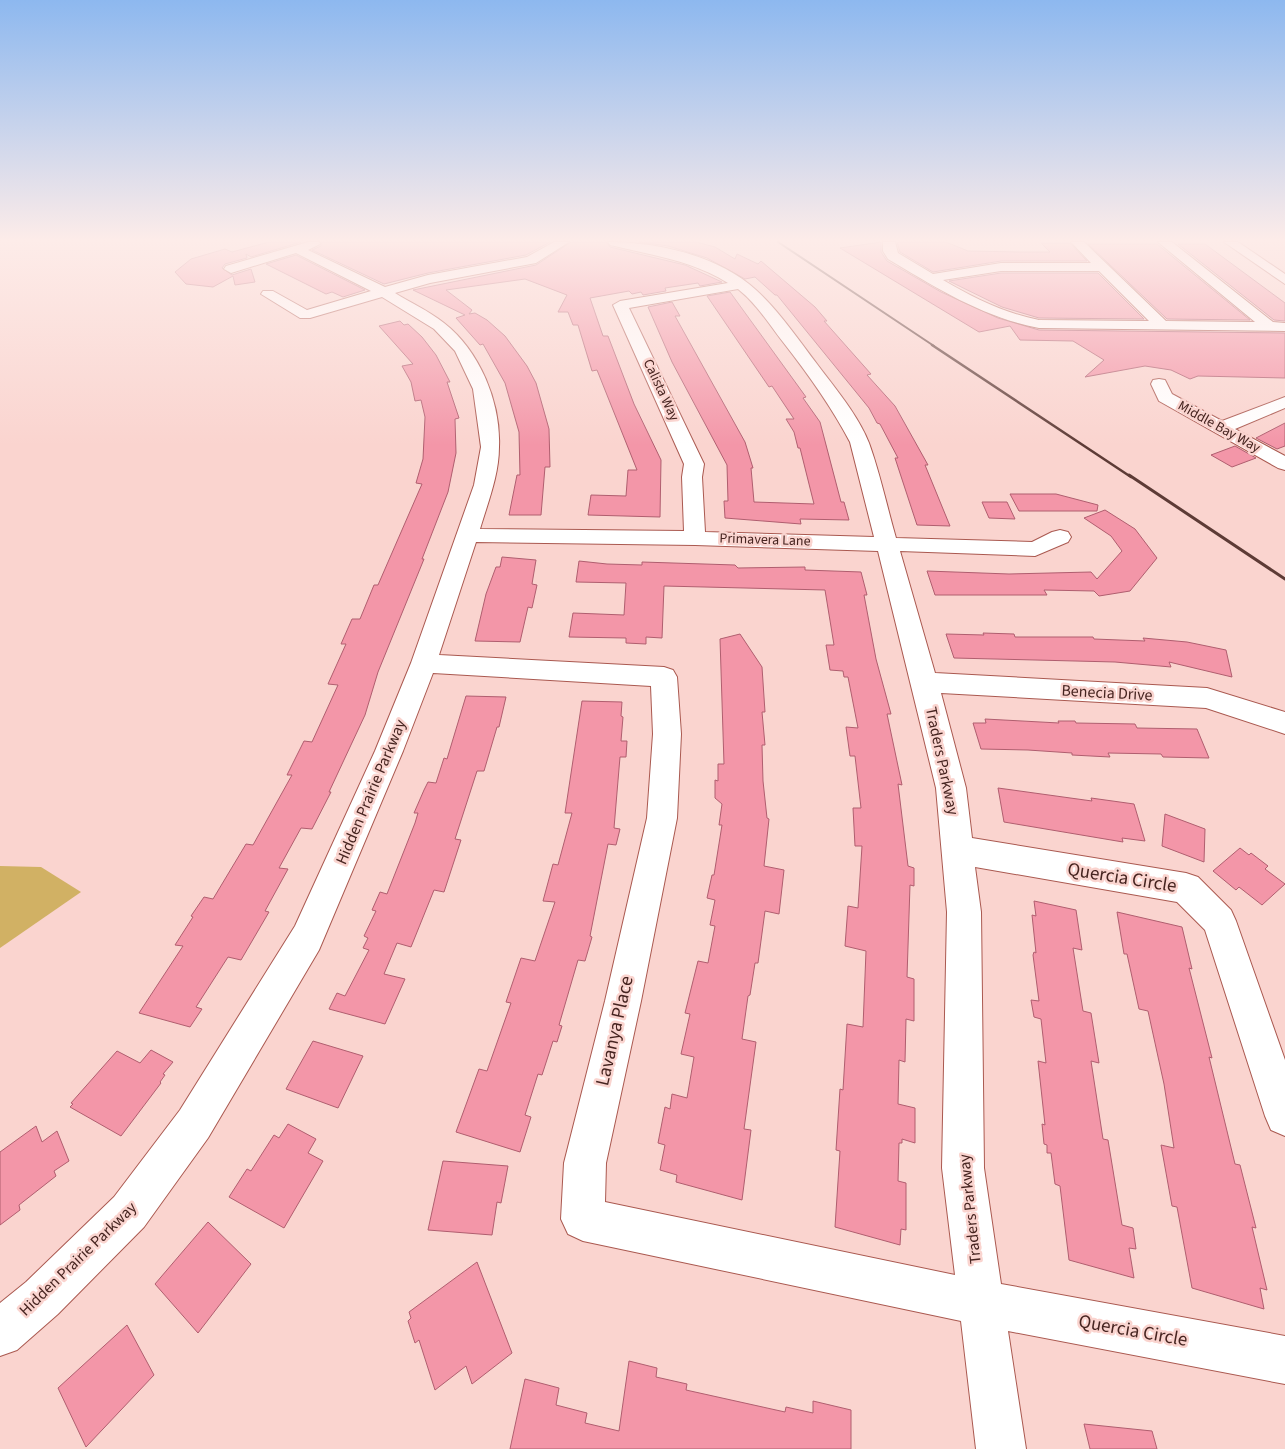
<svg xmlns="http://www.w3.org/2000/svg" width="1285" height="1449" font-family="'Source Sans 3',sans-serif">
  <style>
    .green { fill: #d1b164 }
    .building { fill: #f396a8; stroke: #b05e6f }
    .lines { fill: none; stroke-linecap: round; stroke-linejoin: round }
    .minor-casing { stroke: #aa5950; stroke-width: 2 }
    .minor { fill: #fff; fill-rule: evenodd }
    .rail-far2 { stroke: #5d3b36; stroke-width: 2 }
    .rail-far1 { stroke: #5d3b36; stroke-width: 2.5 }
    .rail { stroke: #5d3b36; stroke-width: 3 }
    .labels { text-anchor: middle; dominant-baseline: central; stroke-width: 5; stroke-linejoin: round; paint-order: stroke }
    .far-street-label { font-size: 14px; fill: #462420; stroke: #fad4cf }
    .street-label { font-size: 16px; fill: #462420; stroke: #fad4cf }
    .near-street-label { font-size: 19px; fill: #462420; stroke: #fad4cf }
  </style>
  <rect width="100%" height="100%" fill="#fad4cf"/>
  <path class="green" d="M 0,866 L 41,867 L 81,892 L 0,948 Z"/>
  <g class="building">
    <path d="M 269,242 L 301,242 L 251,257 L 246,254 L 247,258 L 225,264 L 222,268 L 232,275 L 251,269 L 255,282 L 235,285 L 233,276 L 213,287 L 186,284 L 175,272 L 191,259 L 225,249 L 232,252 Z"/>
    <path d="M 321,242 L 550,242 L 526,255 L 428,273 L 384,284 L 312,250 L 321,246 Z"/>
    <path d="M 571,242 L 606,242 L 610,247 L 685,265 L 722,282 L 700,286 L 698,283 L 665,288 L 666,291 L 643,295 L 641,292 L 632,294 L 629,291 L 590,298 L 603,336 L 608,336 L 634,404 L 661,460 L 660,517 L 588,515 L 591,495 L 626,496 L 628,470 L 637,470 L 597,370 L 592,371 L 578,325 L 573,325 L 568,312 L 558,312 L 567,295 L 525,279 L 446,290 L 472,310 L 469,314 L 475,313 L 487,320 L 505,336 L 527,366 L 536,383 L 549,429 L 550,467 L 545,467 L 541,515 L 509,515 L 517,475 L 520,475 L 519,432 L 505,383 L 483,344 L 480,345 L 456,318 L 465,315 L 413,290 L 536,265 Z"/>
    <path d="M 639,242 L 696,242 L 715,247 L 735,259 L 737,254 L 758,264 L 761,261 L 815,307 L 827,321 L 824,321 L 871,374 L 867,375 L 895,406 L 928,465 L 925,465 L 950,526 L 917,525 L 895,458 L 898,458 L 880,424 L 877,423 L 869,408 L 777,295 L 775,295 L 755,277 L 745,279 L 707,258 L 668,246 Z"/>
    <path d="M 881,242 L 881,252 L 887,261 L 941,292 L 998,318 L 1039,330 L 1285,333 L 1285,378 L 1198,376 L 1190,379 L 1171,370 L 1145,366 L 1085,377 L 1104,360 L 1073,341 L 1020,340 L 1010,326 L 979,332 L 840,248 Z"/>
    <path d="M 897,242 L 946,242 L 968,251 L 1020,252 L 1050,252 L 1041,243 L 1070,243 L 1087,261 L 1001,261 L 933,272 L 900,252 Z"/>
    <path d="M 1088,244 L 1157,244 L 1250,320 L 1167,319 Z"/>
    <path d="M 1178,244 L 1205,244 L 1285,303 L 1285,321 L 1274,320 Z"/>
    <path d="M 296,255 L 365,290 L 343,297 L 332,292 L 326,294 L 266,264 Z"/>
    <path d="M 1001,273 L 1098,273 L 1144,319 L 1039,318 L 1002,307 L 949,281 Z"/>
    <path d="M 730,292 L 806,397 L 803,398 L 820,422 L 841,502 L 844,502 L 849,520 L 800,519 L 801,524 L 725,518 L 724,501 L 728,501 L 727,465 L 672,362 L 648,307 L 672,302 L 680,316 L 675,316 L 745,442 L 753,468 L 751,468 L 754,502 L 814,504 L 800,448 L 798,448 L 794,432 L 786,419 L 794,419 L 772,386 L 769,387 L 707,296 Z"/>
    <path d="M 400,321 L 404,325 L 408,324 L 422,337 L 436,355 L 450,382 L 447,382 L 459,418 L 455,419 L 456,453 L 448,492 L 422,559 L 424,559 L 378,672 L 365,715 L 329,792 L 331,792 L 312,829 L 301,828 L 279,868 L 288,869 L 265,911 L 269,912 L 241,960 L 228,957 L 196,1007 L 202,1009 L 190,1027 L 139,1013 L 183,946 L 175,945 L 193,917 L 191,916 L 204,897 L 213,899 L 246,844 L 253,845 L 292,775 L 287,775 L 304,741 L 312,742 L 338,685 L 328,684 L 346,644 L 341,644 L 352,619 L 360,619 L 374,585 L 378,585 L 422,484 L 416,483 L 423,459 L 425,417 L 421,400 L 415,401 L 411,382 L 402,366 L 413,364 L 379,326 Z"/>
    <path d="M 1285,423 L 1285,446 L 1277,449 L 1256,438 Z"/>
    <path d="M 1235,446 L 1256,458 L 1232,467 L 1211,455 Z"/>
    <path d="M 1010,494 L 1056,494 L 1098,505 L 1097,511 L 1019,511 Z"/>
    <path d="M 982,502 L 1007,502 L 1015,519 L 989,518 Z"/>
    <path d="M 1105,510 L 1135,529 L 1157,558 L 1130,591 L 1099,596 L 1094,591 L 1044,590 L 1047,595 L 935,595 L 927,571 L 1009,574 L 1091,572 L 1097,579 L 1122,551 L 1111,536 L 1084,518 Z"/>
    <path d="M 502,557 L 536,560 L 532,584 L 537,585 L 532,608 L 528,607 L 520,642 L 475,641 L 486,594 L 496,567 L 500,567 Z"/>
    <path d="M 579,561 L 607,564 L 642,565 L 642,562 L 735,565 L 738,568 L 805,567 L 805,570 L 861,572 L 867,595 L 864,595 L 876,659 L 891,714 L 887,714 L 902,785 L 898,784 L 908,866 L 914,868 L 914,886 L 910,885 L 907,977 L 914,979 L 914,1021 L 906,1019 L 905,1062 L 899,1060 L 898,1104 L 915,1108 L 915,1143 L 902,1139 L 902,1143 L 899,1143 L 898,1181 L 906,1183 L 906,1230 L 901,1229 L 900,1245 L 835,1227 L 840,1151 L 836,1150 L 840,1089 L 843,1090 L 847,1024 L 863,1027 L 866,951 L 845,946 L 848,906 L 858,908 L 862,846 L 855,846 L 853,808 L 861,808 L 855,756 L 850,756 L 846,727 L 858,728 L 848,677 L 844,677 L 843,671 L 830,670 L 826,645 L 834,645 L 825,590 L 664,586 L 662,638 L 646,637 L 646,644 L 626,643 L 626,638 L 569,637 L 573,613 L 624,615 L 626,583 L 576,582 Z"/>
    <path d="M 983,633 L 1014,634 L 1015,637 L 1093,637 L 1094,639 L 1145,641 L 1143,638 L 1187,642 L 1226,650 L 1232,677 L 1169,662 L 1171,667 L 1115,662 L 954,658 L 946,634 L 984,635 Z"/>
    <path d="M 740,634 L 762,667 L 765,712 L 762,712 L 765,745 L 762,745 L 763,781 L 767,818 L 769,819 L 764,866 L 784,870 L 779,914 L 765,911 L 758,963 L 755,963 L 750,995 L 748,996 L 742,1039 L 756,1042 L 744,1129 L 751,1130 L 742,1200 L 676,1182 L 677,1175 L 660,1170 L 665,1145 L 658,1143 L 665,1107 L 670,1109 L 672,1094 L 687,1098 L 694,1057 L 681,1054 L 690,1014 L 685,1013 L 698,961 L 708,963 L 715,926 L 710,925 L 715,900 L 707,898 L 712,875 L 714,875 L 722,825 L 719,825 L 722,804 L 715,798 L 715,780 L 718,781 L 718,764 L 724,764 L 720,639 Z"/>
    <path d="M 466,696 L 506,697 L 499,727 L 497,727 L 484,771 L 477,771 L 455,839 L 461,840 L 444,892 L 434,890 L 411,947 L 397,943 L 384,974 L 405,979 L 385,1024 L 329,1009 L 337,993 L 345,996 L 369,950 L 363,948 L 368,938 L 364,936 L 376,911 L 372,910 L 380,892 L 387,894 L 415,823 L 418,813 L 414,813 L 424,790 L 428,782 L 436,783 L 444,758 L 447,759 Z"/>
    <path d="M 582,701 L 622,702 L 621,716 L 623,717 L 621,741 L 627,741 L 626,757 L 620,757 L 614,828 L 620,829 L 616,845 L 608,844 L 590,936 L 592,937 L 585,961 L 578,960 L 559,1025 L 562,1026 L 557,1042 L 553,1041 L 542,1075 L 538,1074 L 525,1115 L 531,1117 L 520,1152 L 456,1132 L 479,1069 L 487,1071 L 511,1003 L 506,1002 L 521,958 L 535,961 L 555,902 L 543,901 L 553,864 L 558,865 L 572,813 L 565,813 Z"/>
    <path d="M 985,719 L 1059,723 L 1058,721 L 1075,721 L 1076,723 L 1135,724 L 1137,728 L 1197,729 L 1209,758 L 1163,757 L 1161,754 L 1108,753 L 1110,757 L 1072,755 L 1072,753 L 1028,750 L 981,749 L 973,723 L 986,723 Z"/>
    <path d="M 998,788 L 1092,801 L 1091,798 L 1134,804 L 1145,841 L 1122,838 L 1123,842 L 1004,822 Z"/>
    <path d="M 1165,814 L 1205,829 L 1204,862 L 1162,846 Z"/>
    <path d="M 1240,848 L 1249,855 L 1251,853 L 1268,866 L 1265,869 L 1285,884 L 1262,905 L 1239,887 L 1236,890 L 1213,871 Z"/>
    <path d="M 1034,901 L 1076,910 L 1082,950 L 1073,948 L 1083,1011 L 1091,1013 L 1099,1063 L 1091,1061 L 1103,1139 L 1108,1140 L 1122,1225 L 1133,1228 L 1136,1249 L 1129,1248 L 1134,1278 L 1069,1260 L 1060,1186 L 1055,1184 L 1051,1153 L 1047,1153 L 1047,1145 L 1044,1144 L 1042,1124 L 1045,1125 L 1038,1061 L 1046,1063 L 1041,1019 L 1034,1017 L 1031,1000 L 1039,1001 L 1033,955 L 1034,952 L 1036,953 L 1032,915 L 1036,916 Z"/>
    <path d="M 1117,912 L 1182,927 L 1192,969 L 1189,968 L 1212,1058 L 1209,1057 L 1235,1164 L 1240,1165 L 1256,1228 L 1252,1227 L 1267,1290 L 1260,1288 L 1264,1309 L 1192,1288 L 1177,1207 L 1172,1206 L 1161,1145 L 1174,1148 L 1164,1084 L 1148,1011 L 1139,1009 L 1127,954 L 1124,954 Z"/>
    <path d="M 313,1041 L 363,1056 L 338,1108 L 286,1089 Z"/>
    <path d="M 151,1050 L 173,1062 L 163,1074 L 165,1075 L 160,1082 L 161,1083 L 121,1136 L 70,1107 L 73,1104 L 71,1103 L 117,1051 L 140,1063 Z"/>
    <path d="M 288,1124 L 316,1139 L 308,1153 L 323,1161 L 284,1228 L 229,1197 L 247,1169 L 251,1171 L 274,1135 L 279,1138 Z"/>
    <path d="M 36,1126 L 42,1142 L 57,1131 L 69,1161 L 54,1171 L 56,1176 L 19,1205 L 20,1210 L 0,1225 L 0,1152 Z"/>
    <path d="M 443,1161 L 508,1166 L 501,1203 L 497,1202 L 492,1235 L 428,1230 Z"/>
    <path d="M 208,1222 L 251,1264 L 198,1333 L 155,1284 Z"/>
    <path d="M 477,1262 L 512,1353 L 472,1384 L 466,1366 L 435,1390 L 419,1340 L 415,1343 L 408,1321 L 411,1318 L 409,1312 Z"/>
    <path d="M 127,1325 L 154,1375 L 86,1447 L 58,1388 Z"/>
    <path d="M 629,1361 L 657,1368 L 656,1377 L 687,1384 L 686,1390 L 785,1412 L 786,1407 L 813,1413 L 813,1401 L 851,1410 L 851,1449 L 510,1449 L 525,1379 L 559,1388 L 556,1405 L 587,1413 L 585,1423 L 619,1431 Z"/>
    <path d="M 1084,1424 L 1152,1431 L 1157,1449 L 1090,1449 Z"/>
  </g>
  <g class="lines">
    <g class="minor-casing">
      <g id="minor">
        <path d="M 308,242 L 319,242 L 320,244 L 308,250 L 385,287 L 428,275 L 527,257 L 554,242 L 569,242 L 536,263 L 430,283 L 395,293 C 411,303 429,311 444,323 C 480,351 501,403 499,447 C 499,475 488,502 480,529 L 684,531 L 682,477 L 684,464 L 613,305 L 620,301 L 728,283 C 691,260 651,255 610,245 L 608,242 C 658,242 719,256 756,290 C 779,311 798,339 817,364 C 835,388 858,415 869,443 C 880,473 887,507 896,538 L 1032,542 L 1052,532 L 1060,530 L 1068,532 L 1071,537 L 1068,542 L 1035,556 L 900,551 L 935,673 L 1207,688 L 1285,712 L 1285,734 L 1206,708 L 941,693 L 966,788 L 972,838 L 1186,873 L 1198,877 L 1231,910 L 1236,921 L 1285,1060 L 1285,1136 L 1271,1130 L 1265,1116 L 1205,930 L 1177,902 L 975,867 L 981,912 L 984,1168 L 1001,1284 L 1285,1336 L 1285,1384 L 1008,1331 L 1026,1449 L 976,1449 L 961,1321 L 583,1241 L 568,1234 L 561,1219 L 564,1163 L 605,1001 L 647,818 L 653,734 L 651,686 L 433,673 L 403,751 L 319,950 L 208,1138 L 144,1227 L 58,1314 L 17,1350 L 0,1356 L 0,1303 L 26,1282 L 114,1197 L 180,1110 L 295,926 L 375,751 L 411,663 L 474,485 L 481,447 L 473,389 L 455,351 L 434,329 L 382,297 L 310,318 L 300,318 L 261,294 L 263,291 L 273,291 L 307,310 L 371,291 L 296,253 L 231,273 L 224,269 L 226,266 ZM 738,289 C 757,304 769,324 783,342 C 808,374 831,406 850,442 L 874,537 L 705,532 L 702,477 L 704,464 L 629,308 ZM 476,542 L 695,545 L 878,551 L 936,788 L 947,912 L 942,1168 L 955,1275 L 605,1202 L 606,1163 L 641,1001 L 677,818 L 681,734 L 677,677 L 673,670 L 664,667 L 439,655 Z"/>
        <path d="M 883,242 L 895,242 L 898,253 L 933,274 L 1001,263 L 1091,263 L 1071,242 L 1084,242 L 1166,321 L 1255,322 L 1158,242 L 1172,242 L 1273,322 L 1285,323 L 1285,331 L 1039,328 C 982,317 937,288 888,259 L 883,251 ZM 1001,271 L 1099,271 L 1149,321 L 1039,320 C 1004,313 974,298 943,280 Z"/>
        <path d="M 1224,242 L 1238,242 L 1285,274 L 1285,284 Z"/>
        <path d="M 1159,379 L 1165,380 L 1172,394 L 1222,421 L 1285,397 L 1285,408 L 1235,429 L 1285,456 L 1285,470 L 1278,468 L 1159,401 L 1151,384 L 1153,380 Z"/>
      </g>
    </g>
    <use href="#minor" class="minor"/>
    <path class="rail-far2" d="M 778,242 L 934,346"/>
    <path class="rail-far1" d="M 932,345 L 1131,477"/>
    <path class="rail" d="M 1129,475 L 1285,579"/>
  </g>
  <linearGradient id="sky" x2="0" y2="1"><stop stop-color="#8db8ef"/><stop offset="0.54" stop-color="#fdece9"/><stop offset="1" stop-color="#fdece9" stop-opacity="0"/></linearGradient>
  <rect width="1285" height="445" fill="url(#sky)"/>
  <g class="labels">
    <g class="far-street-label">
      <text transform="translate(661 390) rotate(65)">Calista Way</text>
      <text transform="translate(1219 427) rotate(29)">Middle Bay Way</text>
      <text transform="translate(765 540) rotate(2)">Primavera Lane</text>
    </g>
    <g class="street-label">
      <text transform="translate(1107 693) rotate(3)">Benecia Drive</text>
      <text transform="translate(942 761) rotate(78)">Traders Parkway</text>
      <text transform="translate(371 792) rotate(-67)">Hidden Prairie Parkway</text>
      <text transform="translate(970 1209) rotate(-96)">Traders Parkway</text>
      <text transform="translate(78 1259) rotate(-44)">Hidden Prairie Parkway</text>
    </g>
    <g class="near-street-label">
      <text transform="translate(1122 878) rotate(9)">Quercia Circle</text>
      <text transform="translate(615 1031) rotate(-77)">Lavanya Place</text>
      <text transform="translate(1133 1331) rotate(10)">Quercia Circle</text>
    </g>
  </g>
</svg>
